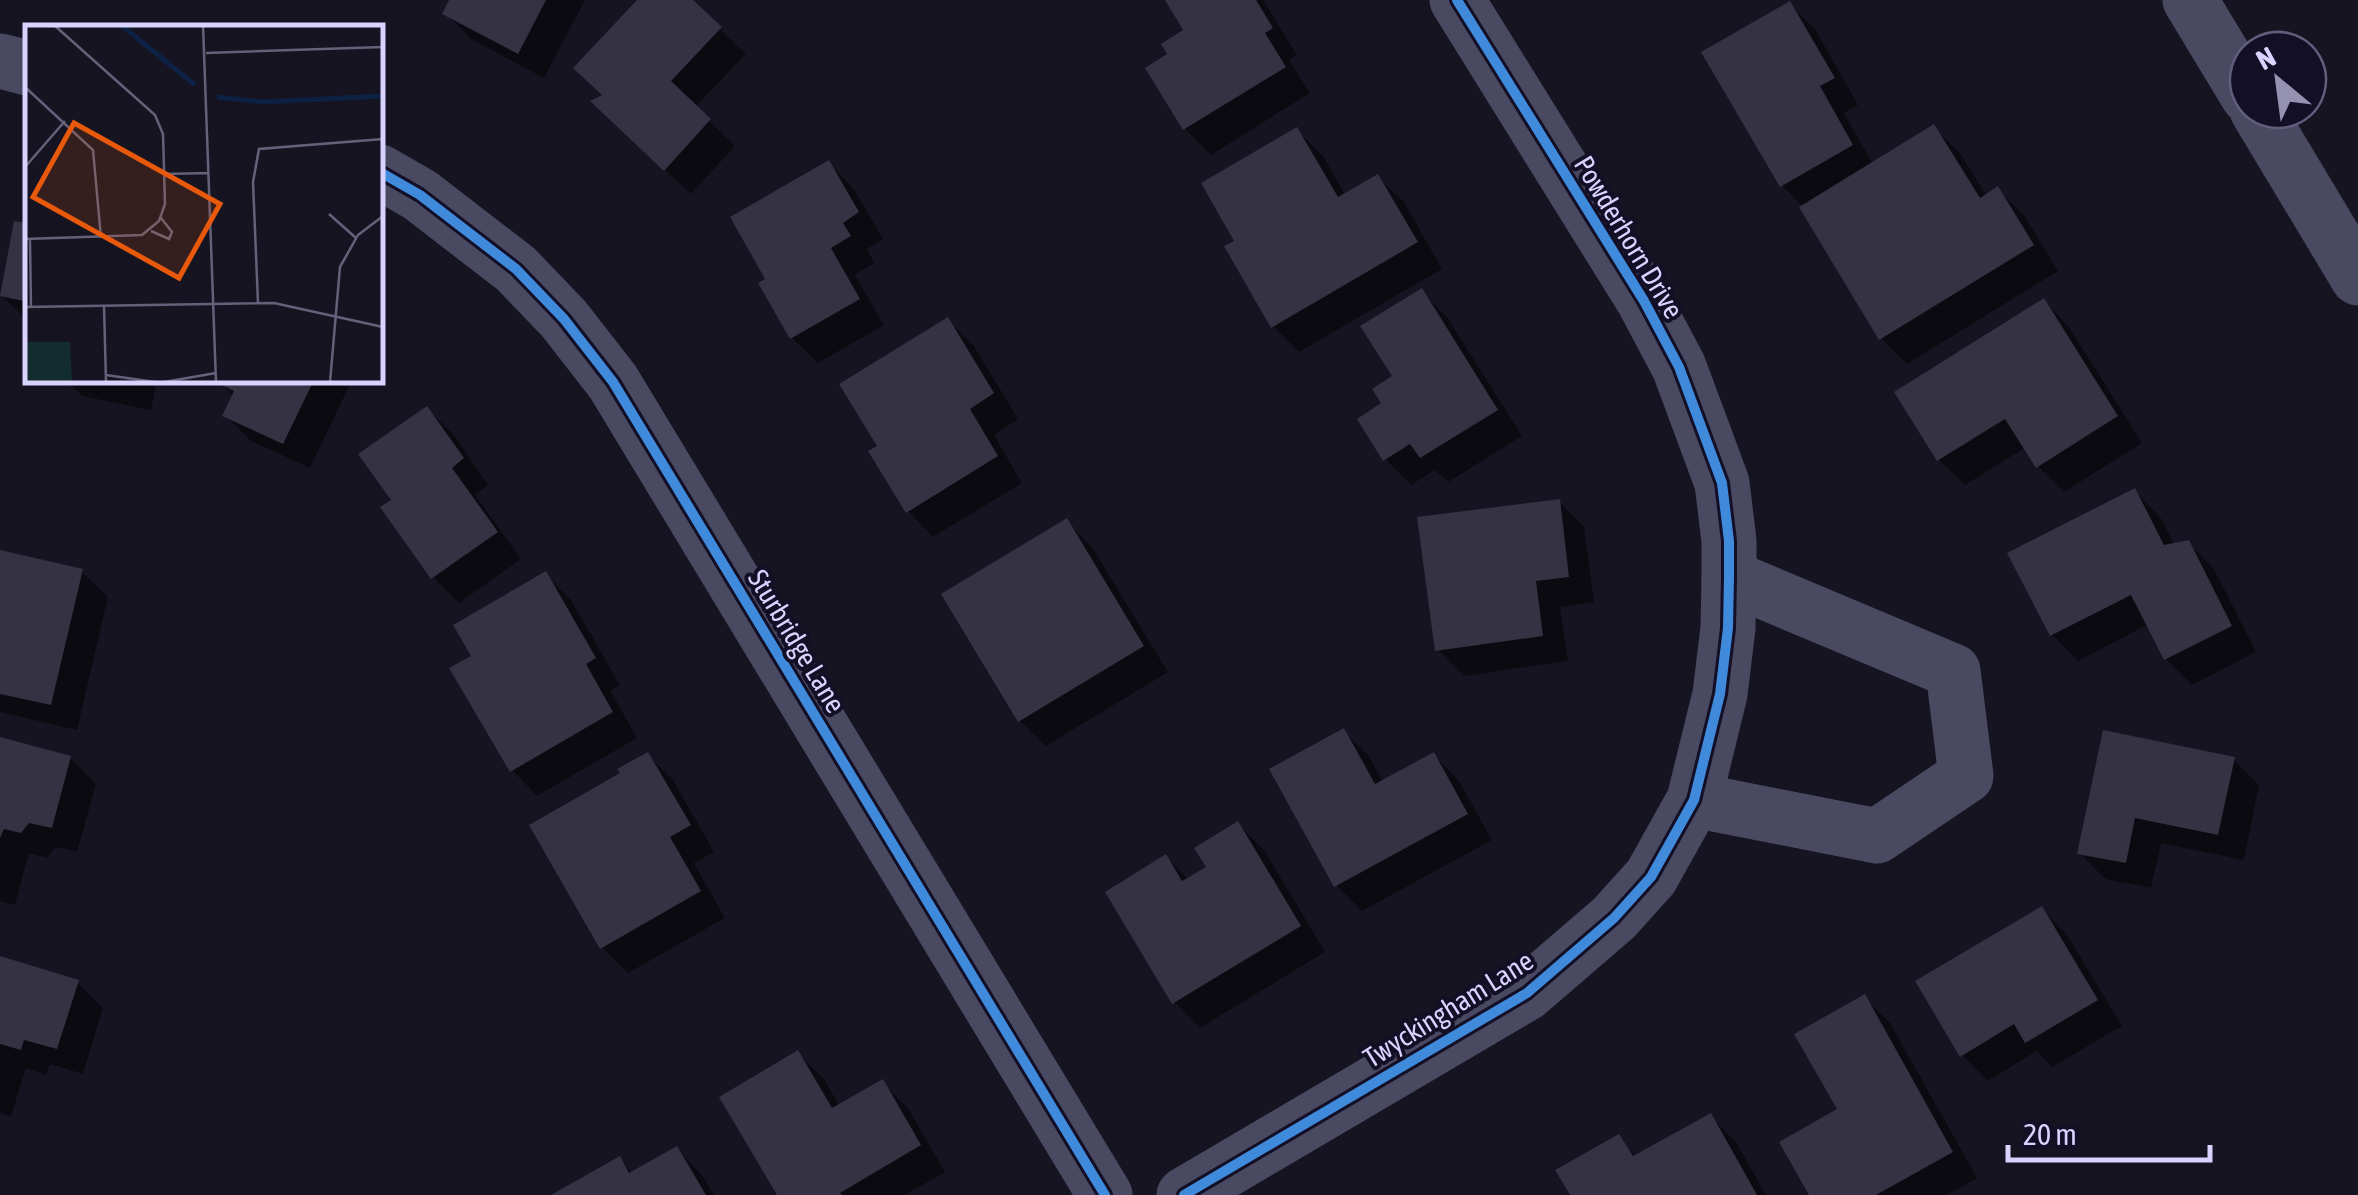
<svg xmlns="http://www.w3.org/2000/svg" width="2358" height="1195" font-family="'Asap Condensed',sans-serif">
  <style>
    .shadow { fill: #0007 }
    .building { fill: #343243 }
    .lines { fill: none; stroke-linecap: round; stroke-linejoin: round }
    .minor { stroke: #4a4962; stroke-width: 55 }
    .tertiary { stroke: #4a4962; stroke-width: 55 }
    .cycleway-casing { stroke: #130f26; stroke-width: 16 }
    .cycleway { stroke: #408adc; stroke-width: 10 }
    .labels { text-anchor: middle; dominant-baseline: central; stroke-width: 8; stroke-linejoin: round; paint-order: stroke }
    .street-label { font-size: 28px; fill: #d9d4ff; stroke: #130f26 }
    .inset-river { fill: none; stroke: #0d2144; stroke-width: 5 }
    .inset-road { fill: none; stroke: #64617a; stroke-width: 2.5 }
    .view { fill: #e8590c; fill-opacity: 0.15; stroke: #e8590c; stroke-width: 5 }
    .inset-edge { fill: none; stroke: #d9d4ff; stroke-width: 5 }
  </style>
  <rect width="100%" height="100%" fill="#161421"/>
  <g class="shadow">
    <path d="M 452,0 L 585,0 L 544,78 L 471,39 L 446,13 Z"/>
    <path d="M 640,0 L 689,0 L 746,54 L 695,107 L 735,146 L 691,194 L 619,127 L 604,96 Z"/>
    <path d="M 1168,0 L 1263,0 L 1297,55 L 1289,60 L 1310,93 L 1211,155 L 1185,129 L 1148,69 L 1171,55 L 1187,31 Z"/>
    <path d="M 1789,4 L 1815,29 L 1858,105 L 1844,113 L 1873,164 L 1934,128 L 1960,153 L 1987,197 L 1998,190 L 2024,215 L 2058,271 L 1907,364 L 1881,338 L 1803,207 L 1782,185 Z"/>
    <path d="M 1297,130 L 1323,156 L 1346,196 L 1378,177 L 1404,202 L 1442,269 L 1299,352 L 1273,326 L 1237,242 Z"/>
    <path d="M 829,163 L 854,189 L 883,239 L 867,249 L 874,263 L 855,275 L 884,325 L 818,363 L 792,338 L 769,279 Z"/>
    <path d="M 28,226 L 28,321 L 1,295 Z"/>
    <path d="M 1421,291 L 1447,317 L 1522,436 L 1448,482 L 1435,470 L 1411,485 L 1385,459 L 1384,404 Z"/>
    <path d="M 2044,301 L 2069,327 L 2142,443 L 2064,492 L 2038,466 L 2026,447 L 1965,485 L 1939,460 L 1898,392 Z"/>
    <path d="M 948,320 L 974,346 L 1018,419 L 994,435 L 1022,483 L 933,537 L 908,511 L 881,447 Z"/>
    <path d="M 66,380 L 157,380 L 151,410 L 82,396 Z"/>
    <path d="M 218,380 L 352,380 L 310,468 L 251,441 L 225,415 L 234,397 Z"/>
    <path d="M 427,409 L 453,434 L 488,485 L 475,495 L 521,559 L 459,603 L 433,577 L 384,508 L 394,501 Z"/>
    <path d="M 2134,491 L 2160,517 L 2175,545 L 2188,543 L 2214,569 L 2256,652 L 2192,685 L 2166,659 L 2149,624 L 2078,661 L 2052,635 Z"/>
    <path d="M 1559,502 L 1584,527 L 1594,602 L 1560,607 L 1568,661 L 1464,676 L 1438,650 Z"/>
    <path d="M 1066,521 L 1092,547 L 1168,672 L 1046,746 L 1020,721 Z"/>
    <path d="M 0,552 L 82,572 L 108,597 L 77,730 L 0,712 Z"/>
    <path d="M 545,574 L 571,600 L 620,685 L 610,690 L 637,738 L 537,796 L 512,770 L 474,657 Z"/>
    <path d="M 1343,731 L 1369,756 L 1383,782 L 1434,755 L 1459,781 L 1492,840 L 1362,911 L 1336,885 Z"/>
    <path d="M 2105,733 L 2233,759 L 2259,785 L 2244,860 L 2161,843 L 2151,888 L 2105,879 L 2080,853 Z"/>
    <path d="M 0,739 L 70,758 L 96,784 L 77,852 L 55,847 L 47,858 L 29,853 L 15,905 L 0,901 Z"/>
    <path d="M 647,755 L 673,780 L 714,852 L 694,863 L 725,918 L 628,973 L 602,947 L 623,774 Z"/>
    <path d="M 1238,824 L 1264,850 L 1325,952 L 1200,1028 L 1174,1002 L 1166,857 L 1189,880 L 1209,868 Z"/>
    <path d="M 2042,909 L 2067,935 L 2122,1026 L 2052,1067 L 2037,1051 L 1988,1081 L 1962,1055 Z"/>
    <path d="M 0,959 L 77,982 L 103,1008 L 83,1074 L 50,1064 L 46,1075 L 26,1068 L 11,1116 L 0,1113 Z"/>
    <path d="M 1864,997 L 1890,1023 L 1977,1178 L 1947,1195 L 1812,1195 L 1840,1110 Z"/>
    <path d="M 798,1054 L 824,1079 L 840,1107 L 882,1082 L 908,1108 L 945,1172 L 905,1195 L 779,1195 Z"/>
    <path d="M 1710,1116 L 1736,1142 L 1766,1195 L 1572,1195 L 1618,1138 L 1637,1157 Z"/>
    <path d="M 677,1149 L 702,1175 L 714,1195 L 556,1195 L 619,1159 L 634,1174 Z"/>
  </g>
  <g class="building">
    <path d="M 449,0 L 546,0 L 518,54 L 442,14 Z"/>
    <path d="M 637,0 L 693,0 L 722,27 L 671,81 L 711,119 L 664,171 L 590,101 L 602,95 L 573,68 Z"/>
    <path d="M 1165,0 L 1256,0 L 1273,28 L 1265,33 L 1286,67 L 1183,130 L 1145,68 L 1167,54 L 1161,44 L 1183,30 Z"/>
    <path d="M 1790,1 L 1835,78 L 1820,86 L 1853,145 L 1780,187 L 1701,52 Z"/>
    <path d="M 1934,124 L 1980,198 L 1998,186 L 2034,245 L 1879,340 L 1799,207 Z"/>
    <path d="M 1297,127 L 1338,197 L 1378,174 L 1418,242 L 1271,328 L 1224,246 L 1234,241 L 1201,183 Z"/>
    <path d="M 829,160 L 859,212 L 843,223 L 851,236 L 831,248 L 860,299 L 790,339 L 758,283 L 765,279 L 730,217 Z"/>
    <path d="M 14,221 L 28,223 L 28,302 L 0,296 Z"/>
    <path d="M 1422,288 L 1498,410 L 1420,458 L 1410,444 L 1383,461 L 1357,419 L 1381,403 L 1372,389 L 1392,376 L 1360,326 Z"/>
    <path d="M 2044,298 L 2118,416 L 2036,468 L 2005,419 L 1937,461 L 1894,392 Z"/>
    <path d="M 948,317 L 994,393 L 970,409 L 998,456 L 906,513 L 868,451 L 877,446 L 839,384 Z"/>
    <path d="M 211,380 L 314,380 L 283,444 L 222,416 L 234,391 Z"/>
    <path d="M 427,406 L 464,458 L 452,468 L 498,532 L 431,579 L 380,507 L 391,500 L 358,454 Z"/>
    <path d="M 2135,488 L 2164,545 L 2189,540 L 2232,626 L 2164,660 L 2131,595 L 2050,636 L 2007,553 Z"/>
    <path d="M 1560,499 L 1569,577 L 1536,581 L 1543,636 L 1435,651 L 1417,517 Z"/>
    <path d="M 1067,518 L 1144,646 L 1018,722 L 941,594 Z"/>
    <path d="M 0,550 L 83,569 L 51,705 L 0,694 Z"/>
    <path d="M 546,571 L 596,658 L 586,664 L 613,712 L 510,772 L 449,668 L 471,656 L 453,625 Z"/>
    <path d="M 1344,728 L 1375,784 L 1434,752 L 1468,814 L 1334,887 L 1269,769 Z"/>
    <path d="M 2103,730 L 2235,757 L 2218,835 L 2135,818 L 2126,863 L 2077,854 Z"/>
    <path d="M 0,737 L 71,756 L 52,828 L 29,823 L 21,833 L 4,829 L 0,838 Z"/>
    <path d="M 648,752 L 691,825 L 670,837 L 701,891 L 600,949 L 529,825 L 620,773 L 617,769 Z"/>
    <path d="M 1238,821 L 1301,926 L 1172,1004 L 1105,892 L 1166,854 L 1182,881 L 1206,867 L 1194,848 Z"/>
    <path d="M 2042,906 L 2098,1000 L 2025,1043 L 2014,1024 L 1960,1057 L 1915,981 Z"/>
    <path d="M 0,956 L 79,980 L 57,1049 L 24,1040 L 21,1050 L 0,1044 Z"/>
    <path d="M 1865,994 L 1953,1152 L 1876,1195 L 1809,1195 L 1779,1142 L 1837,1109 L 1794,1034 Z"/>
    <path d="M 798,1050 L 832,1108 L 883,1079 L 921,1145 L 840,1193 L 842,1195 L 777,1195 L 719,1097 Z"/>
    <path d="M 1711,1113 L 1757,1195 L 1570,1195 L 1555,1170 L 1619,1134 L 1633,1156 Z"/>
    <path d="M 677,1146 L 706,1195 L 551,1195 L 620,1156 L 629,1173 Z"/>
  </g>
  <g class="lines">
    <g class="minor">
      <path d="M 0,61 L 28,68"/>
      <path d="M 380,172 L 420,195 L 516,269 L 564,319 L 613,382 L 1105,1195"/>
      <path d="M 1694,800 L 1877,836 L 1966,776 L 1953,671 L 1729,577"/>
      <path d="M 1184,1195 L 1527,993 L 1614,918 L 1651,877 L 1694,800 L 1720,694 L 1728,628 L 1729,577 L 1729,541 L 1722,483 L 1679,367 L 1644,301 L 1457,0"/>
    </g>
    <g class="tertiary">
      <path d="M 2190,0 L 2248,96"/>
      <path d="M 2257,110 L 2358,278"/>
    </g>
    <g class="cycleway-casing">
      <g id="cycleway">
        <path d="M 380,172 L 420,195 L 516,269 L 564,319 L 613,382 L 1105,1195"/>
        <path d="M 1184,1195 L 1527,993 L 1614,918 L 1651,877 L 1694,800 L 1720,694 L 1728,628 L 1729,577 L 1729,541 L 1722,483 L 1679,367 L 1644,301 L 1457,0"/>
      </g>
    </g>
    <use href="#cycleway" class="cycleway"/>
  </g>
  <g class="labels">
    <g class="street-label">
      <text transform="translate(1629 237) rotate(59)">Powderhorn Drive</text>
      <text transform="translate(797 641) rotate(59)">Sturbridge Lane</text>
      <text transform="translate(1448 1009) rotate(-32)">Twyckingham Lane</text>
    </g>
  </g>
  <g transform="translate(25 25)">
    <rect width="358" height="358" fill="#161421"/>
    <path d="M 0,317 L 45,317 L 47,357 L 0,357 Z" fill="#132c2d"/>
    <path class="inset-river" d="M 96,0 L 170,60M 192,72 L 238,77 L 358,71"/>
    <path class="inset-road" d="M 178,0 L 191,357M 181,28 L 358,22M 0,62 L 68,125 L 76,213M 0,142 L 40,96M 139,149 L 184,148M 304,189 L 331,213M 126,206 L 144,214 L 147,207 L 136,193M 0,214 L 117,210 L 134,196 L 140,179 L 138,109 L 130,90 L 29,0M 5,215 L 6,282M 233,278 L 228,157 L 234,124 L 358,114M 79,281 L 81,357M 0,282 L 249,278 L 358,302M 81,350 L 130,357M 139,357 L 191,348M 305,357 L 315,242 L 333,210 L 358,191"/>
    <path class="view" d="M 49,98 L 195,179 L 154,253 L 8,172 Z"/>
    <rect width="358" height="358" class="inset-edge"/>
  </g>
  <g transform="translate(2278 80) rotate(331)"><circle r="48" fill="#130f26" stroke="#625e7d" stroke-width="2.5"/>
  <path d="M0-8L18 38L0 25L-18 38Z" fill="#9591b1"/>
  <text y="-15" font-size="28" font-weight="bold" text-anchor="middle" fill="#d9d4ff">N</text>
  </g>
  <path d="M2008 1145v15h202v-15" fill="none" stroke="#d9d4ff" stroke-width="5"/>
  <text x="2023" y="1145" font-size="30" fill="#d9d4ff" stroke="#130f26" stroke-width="8" paint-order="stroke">20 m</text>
</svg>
